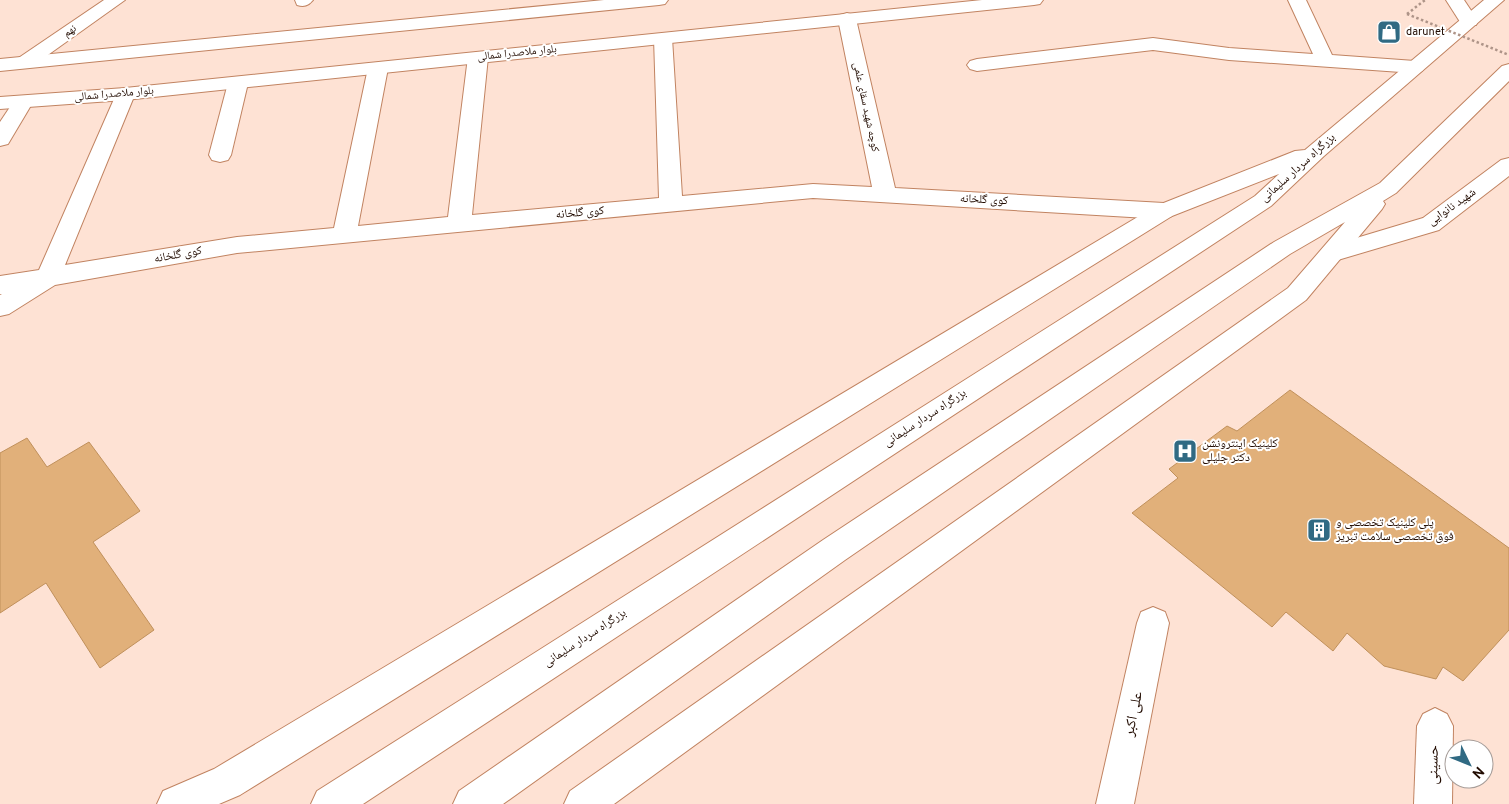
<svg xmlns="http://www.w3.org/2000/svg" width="1509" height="804" font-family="Overpass,'Noto Naskh Arabic',sans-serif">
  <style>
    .building { fill: #e1b07a; stroke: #c0905b }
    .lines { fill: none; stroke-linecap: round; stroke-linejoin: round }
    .minor-casing { stroke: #c18361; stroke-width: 2 }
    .major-casing { stroke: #c18361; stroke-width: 2 }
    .highway-casing { stroke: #c18361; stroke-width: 2 }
    .path { stroke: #ae9488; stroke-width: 2.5; stroke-dasharray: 2.5 2.5; stroke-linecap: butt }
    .minor { fill: #fff; fill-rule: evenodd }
    .major { fill: #fff; fill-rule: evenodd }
    .highway { fill: #fff; fill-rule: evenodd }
    .path-bridge { stroke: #ae9488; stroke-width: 2.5; stroke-dasharray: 2.5 2.5; stroke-linecap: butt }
    .labels { text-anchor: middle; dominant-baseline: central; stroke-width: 4; stroke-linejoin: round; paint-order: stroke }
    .far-street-label { font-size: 11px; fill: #210b01; stroke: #fff }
    .far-poi-label { font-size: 11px; fill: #210b01; stroke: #fff; text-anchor: start }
    .street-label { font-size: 12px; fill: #210b01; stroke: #fff }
    .poi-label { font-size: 12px; fill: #210b01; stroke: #fff; text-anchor: start }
    .near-street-label { font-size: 15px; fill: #210b01; stroke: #fff }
  </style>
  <rect width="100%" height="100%" fill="#fee2d4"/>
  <g class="building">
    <path d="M 1290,390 L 1509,548 L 1509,630 L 1463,681 L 1443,667 L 1436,679 L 1384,666 L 1347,633 L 1333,651 L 1286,612 L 1272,627 L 1132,513 L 1178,478 L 1169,469 L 1227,426 L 1237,431 Z"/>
    <path d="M 27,438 L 47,467 L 89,442 L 140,511 L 93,542 L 154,630 L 100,668 L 46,583 L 0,613 L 0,453 Z"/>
  </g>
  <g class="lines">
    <g class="minor-casing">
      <g id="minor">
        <path d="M 104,0 L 125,0 L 31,67 L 17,67 L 14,63 L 17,59 Z"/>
        <path d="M 295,0 L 313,0 C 308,6 304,7 297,5 Z"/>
        <path d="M 1288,0 L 1306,0 L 1332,55 L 1415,61 L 1422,63 L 1425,67 L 1422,71 L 1415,73 L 1229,60 L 1153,50 L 977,71 L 970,69 L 967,65 L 970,61 L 977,59 L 1153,38 L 1229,48 L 1313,54 Z"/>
        <path d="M 847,13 L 854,15 L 856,19 L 895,188 L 1164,203 L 1172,206 L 1175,211 L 1172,216 L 1164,219 L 813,198 L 237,253 L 55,285 L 9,314 L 0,316 L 0,295 L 2,294 L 0,294 L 0,276 L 39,270 L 118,90 L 125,88 L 132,90 L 135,94 L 65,265 L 237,237 L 334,228 L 368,68 L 371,64 L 385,64 L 388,68 L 358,226 L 448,217 L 468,57 L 471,53 L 485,53 L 488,57 L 472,215 L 659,198 L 654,38 L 656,34 L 670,34 L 672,38 L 682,196 L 813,184 L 872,187 L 838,19 L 840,15 Z"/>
        <path d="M 238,77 L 245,79 L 248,83 L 231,155 L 228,160 L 220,162 L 212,160 L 209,155 L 228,83 L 231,79 Z"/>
        <path d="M 23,96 L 30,98 L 33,102 L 8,144 L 0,146 L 0,122 L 16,98 Z"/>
        <path d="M 1509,158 L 1509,176 L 1439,230 L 1331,262 L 1323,260 L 1319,254 L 1323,248 L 1423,218 L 1501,160 Z"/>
        <path d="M 1153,607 L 1165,612 L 1169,623 L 1134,804 L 1096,804 L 1137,623 L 1141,612 Z"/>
        <path d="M 1435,708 L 1447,714 L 1453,726 L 1452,804 L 1414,804 L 1417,726 L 1423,714 Z"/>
      </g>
    </g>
    <g class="major-casing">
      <g id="major">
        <path d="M 604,0 L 668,0 L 665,4 L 659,5 L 0,71 L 0,59 Z"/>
        <path d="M 982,0 L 1043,0 L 1040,4 L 1034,5 L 125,100 L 0,109 L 0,97 L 125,88 Z"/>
        <path d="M 1446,0 L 1464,0 L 1478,21 L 1476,25 L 1462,25 Z"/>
      </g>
    </g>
    <g class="highway-casing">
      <g id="highway">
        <path d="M 1484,0 L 1504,0 L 1324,156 L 1271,206 L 363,804 L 311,804 L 317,791 L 1255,196 L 1279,174 L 1172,216 L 240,795 L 219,804 L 157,804 L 163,791 L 214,769 L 1156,206 L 1295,151 L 1305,150 Z"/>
        <path d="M 1509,64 L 1509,81 L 1396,193 L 1383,201 L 1385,204 L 1382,209 L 1306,300 L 614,804 L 564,804 L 570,791 L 1288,288 L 1345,222 L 1290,254 L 845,560 L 503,804 L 453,804 L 459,791 L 823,540 L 1274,242 L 1380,183 L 1502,66 Z"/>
      </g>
    </g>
    <path class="path" d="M 1407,14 L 1425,0"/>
    <use href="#minor" class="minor"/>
    <use href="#major" class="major"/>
    <use href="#highway" class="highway"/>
    <path class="path-bridge" d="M 1407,14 L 1509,55"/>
  </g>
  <defs>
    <g id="shop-square" transform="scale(1.25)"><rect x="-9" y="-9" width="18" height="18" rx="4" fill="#306a83" stroke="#fff"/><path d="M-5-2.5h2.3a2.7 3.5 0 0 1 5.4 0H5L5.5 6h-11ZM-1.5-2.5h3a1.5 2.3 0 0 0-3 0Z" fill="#fff"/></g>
    <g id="hospital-square" transform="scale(1.25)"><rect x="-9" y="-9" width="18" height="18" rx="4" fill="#306a83" stroke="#fff"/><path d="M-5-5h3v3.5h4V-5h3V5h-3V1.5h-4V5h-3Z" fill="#fff"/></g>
    <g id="building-square" transform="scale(1.25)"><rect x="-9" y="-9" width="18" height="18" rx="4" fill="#306a83" stroke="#fff"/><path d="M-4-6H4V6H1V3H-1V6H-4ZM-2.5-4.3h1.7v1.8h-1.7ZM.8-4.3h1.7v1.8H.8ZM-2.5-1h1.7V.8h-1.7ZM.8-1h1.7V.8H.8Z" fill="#fff"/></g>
  </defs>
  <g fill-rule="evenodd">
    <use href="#shop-square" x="1389" y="32"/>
    <use href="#hospital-square" x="1185" y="451"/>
    <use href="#building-square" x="1319" y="530"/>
  </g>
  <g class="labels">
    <g class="far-street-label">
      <text transform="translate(70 31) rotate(-34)">نهم</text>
      <text transform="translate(517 53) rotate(-6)">بلوار ملاصدرا شمالی</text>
      <text transform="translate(114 94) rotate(-5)">بلوار ملاصدرا شمالی</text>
      <text transform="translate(866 107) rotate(78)">کوچه شهید سقای علمی</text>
    </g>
    <g class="far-poi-label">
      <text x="1406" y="32">darunet</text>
    </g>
    <g class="street-label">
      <text transform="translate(1298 168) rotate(-42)">بزرگراه سردار سلیمانی</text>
      <text transform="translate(984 200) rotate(3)">کوی گلخانه</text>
      <text transform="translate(1452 207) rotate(-35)">شهید نانوایی</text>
      <text transform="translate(580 213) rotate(-5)">کوی گلخانه</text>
      <text transform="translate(178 255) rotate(-10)">کوی گلخانه</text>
      <text transform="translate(925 418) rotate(-33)">بزرگراه سردار سلیمانی</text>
      <text transform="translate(585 638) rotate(-33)">بزرگراه سردار سلیمانی</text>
    </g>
    <g class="poi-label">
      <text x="1202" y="444">کلینیک اینترونشن<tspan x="1202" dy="14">دکتر جلیلی</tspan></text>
      <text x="1336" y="523">پلی کلینیک تخصصی و<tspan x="1336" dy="14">فوق تخصصی سلامت تبریز</tspan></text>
    </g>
    <g class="near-street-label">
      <text transform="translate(1134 714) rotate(-78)">علی اکبر</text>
      <text transform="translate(1434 765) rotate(-89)">حسینی</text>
    </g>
  </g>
  <g transform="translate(1469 764) rotate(133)"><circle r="24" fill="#ffffff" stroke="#a69d99"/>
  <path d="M0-4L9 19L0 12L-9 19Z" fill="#306a83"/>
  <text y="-8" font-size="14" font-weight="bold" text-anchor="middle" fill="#210b01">N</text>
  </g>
</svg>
